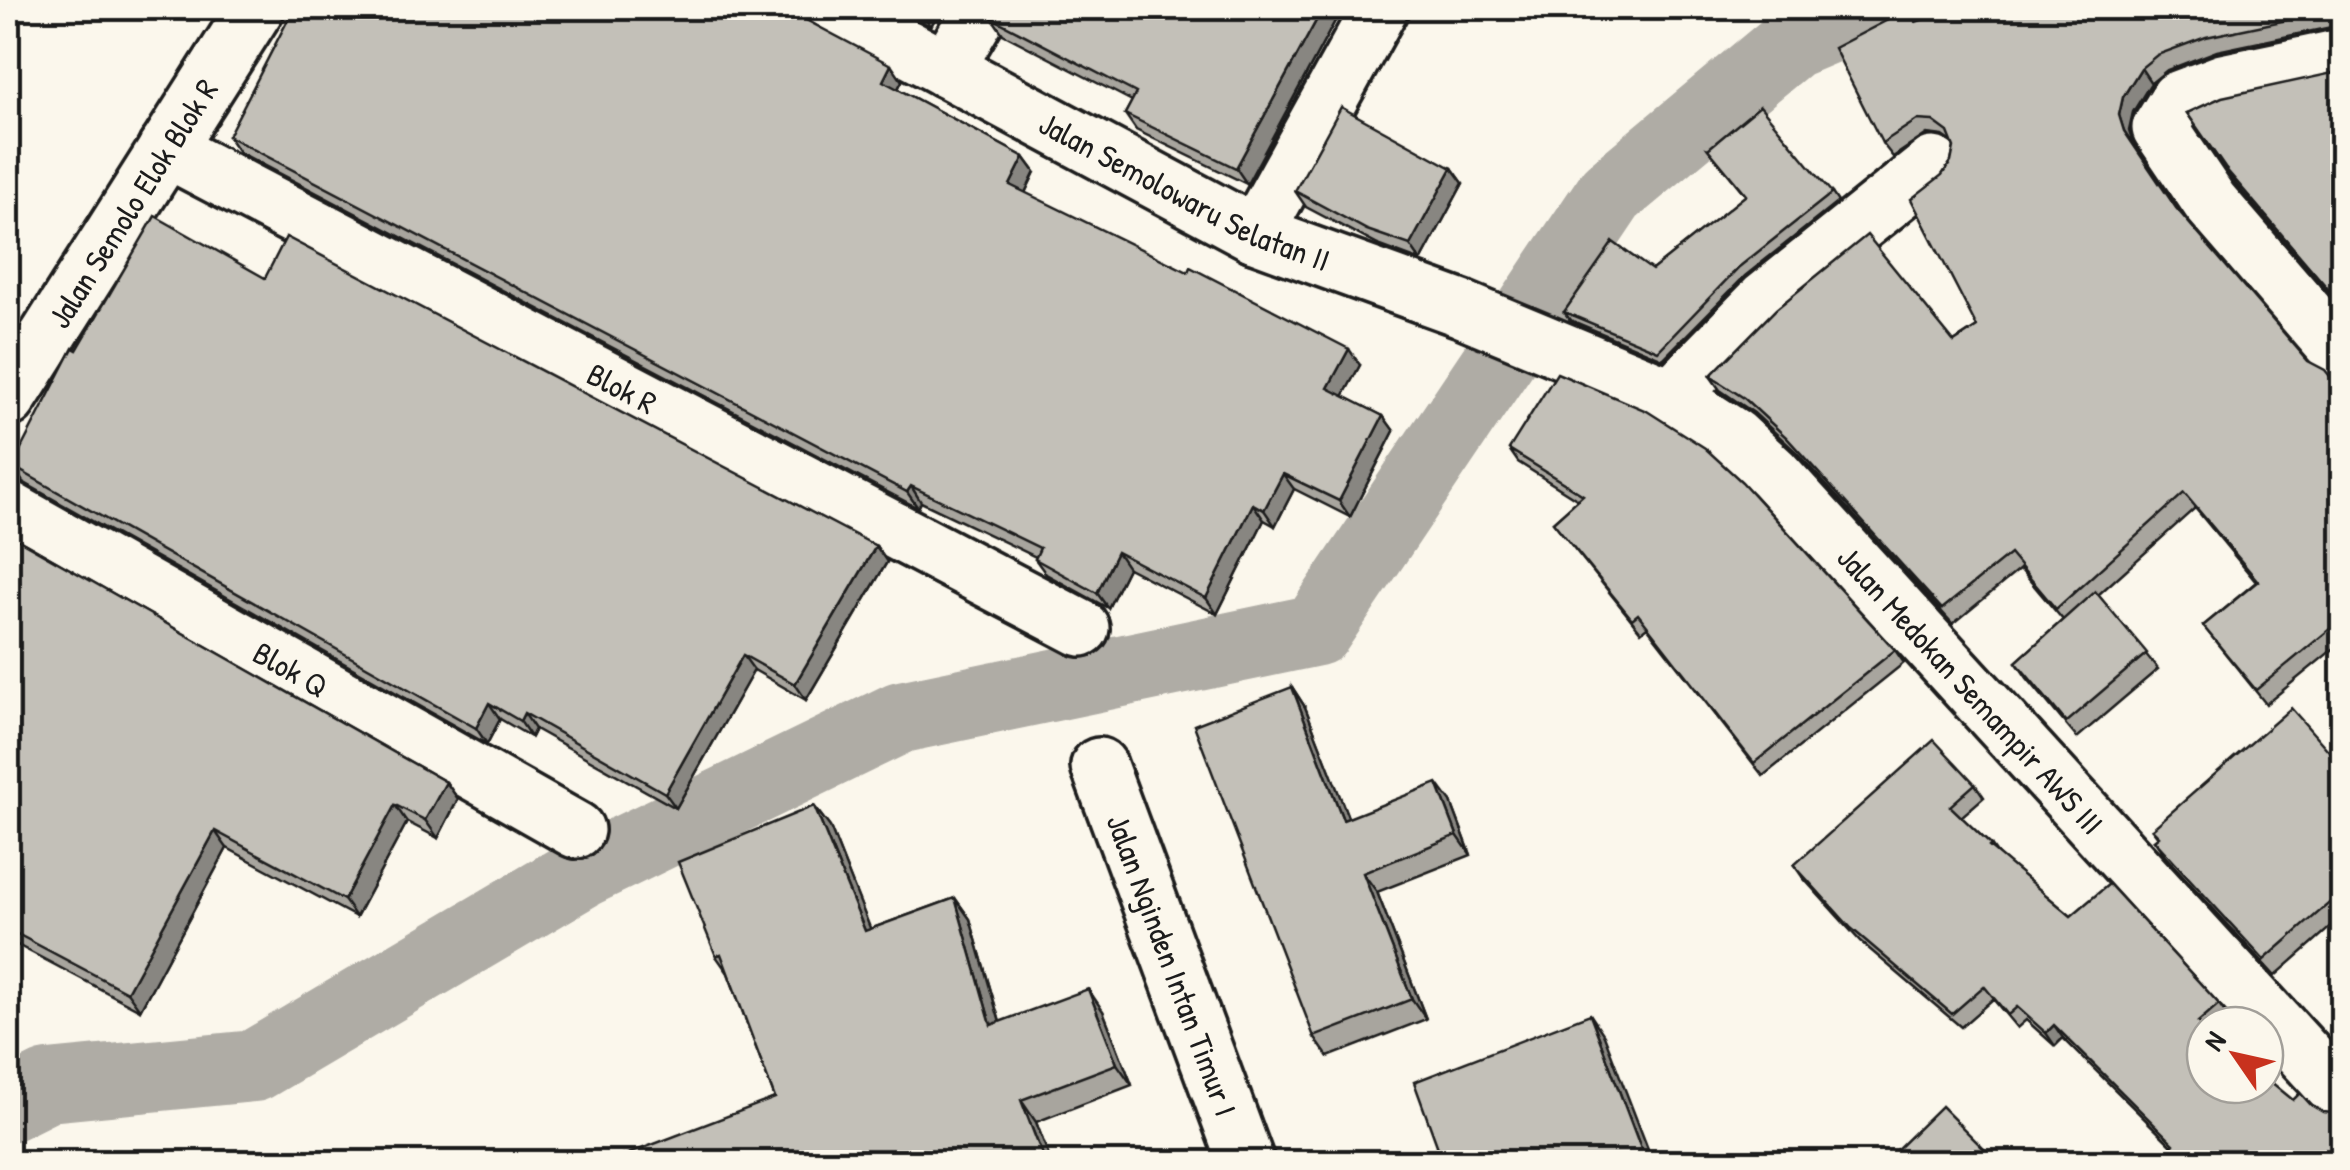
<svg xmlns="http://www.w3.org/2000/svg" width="2350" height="1170" font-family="'Patrick Hand',sans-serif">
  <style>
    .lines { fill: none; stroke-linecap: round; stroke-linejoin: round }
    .canal { stroke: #afaca5; stroke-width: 72 }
    .minor-casing { stroke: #1c1c1c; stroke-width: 62 }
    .minor { stroke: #fbf7ec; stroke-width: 55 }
    .wall { fill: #a8a59e; stroke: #1c1c1c; stroke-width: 2.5 }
    .shaded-wall { fill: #888681; stroke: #1c1c1c; stroke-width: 2.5 }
    .building { fill: #c3c0b8; stroke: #1c1c1c; stroke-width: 2.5 }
    .labels { text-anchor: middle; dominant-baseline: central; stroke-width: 10; stroke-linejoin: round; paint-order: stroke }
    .street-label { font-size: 32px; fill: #1c1c1c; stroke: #fbf7ec }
  </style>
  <rect width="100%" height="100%" fill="#fbf7ec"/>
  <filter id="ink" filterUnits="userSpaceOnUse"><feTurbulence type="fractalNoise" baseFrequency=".01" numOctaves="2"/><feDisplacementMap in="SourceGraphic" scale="20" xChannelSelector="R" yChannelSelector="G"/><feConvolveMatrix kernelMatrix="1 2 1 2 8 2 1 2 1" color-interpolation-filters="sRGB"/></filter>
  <g filter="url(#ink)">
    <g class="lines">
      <path class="canal" d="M 8,1106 L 48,1086 L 254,1066 L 584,871 L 901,717 L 1317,630 L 1611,193 L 1791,43 L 1874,8"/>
      <g class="minor-casing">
        <g id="minor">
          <path id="s1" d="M 832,8 L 1255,234 L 1462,309 L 1671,396 L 1733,436 L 1773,473 L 2342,1096"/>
          <path d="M 2342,57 L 2223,82 L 2178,99 L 2160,128 L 2210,202 L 2342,355"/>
          <path d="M 946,69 L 982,8"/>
          <path id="s2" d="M 166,149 L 1081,628"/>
          <path d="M 1255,234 L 1380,8"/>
          <path d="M 1671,396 L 1765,300 L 1933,165"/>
          <path id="s3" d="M 8,399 L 256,8"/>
          <path id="s4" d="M 8,509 L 576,830"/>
          <path id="s5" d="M 1099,766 L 1246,1162"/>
        </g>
      </g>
      <use href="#minor" class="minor"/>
    </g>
    <g class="wall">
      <path d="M 897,8 L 941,8 L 931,26 Z"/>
      <path d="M 1342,8 L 1247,184 L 1136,130 L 1125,114 L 1132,101 L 1003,34 L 992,18 Z"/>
      <path d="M 2342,8 L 2342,27 L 2336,26 L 2217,51 L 2167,70 L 2151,83 L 2133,112 L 2129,130 L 2134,146 L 2177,209 L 2308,361 L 2342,391 L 2342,642 L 2266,704 L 2203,626 L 2256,582 L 2195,508 L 2098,595 L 2158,669 L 2077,738 L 2027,678 L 2016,662 L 2063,620 L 2020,569 L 1953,624 L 1796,452 L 1754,413 L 1720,390 L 1710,376 L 1954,342 L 1977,327 L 1942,175 L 1951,162 L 1954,147 L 1952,142 L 1943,136 L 1927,134 L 1893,157 L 1882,143 L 1909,9 L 1918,22 Z"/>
      <path d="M 688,10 L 772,22 L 801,10 L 803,17 L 902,81 L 898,89 L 1024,157 L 1035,172 L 1025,193 L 1360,365 L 1343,396 L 1383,416 L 1394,431 L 1350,517 L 1294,489 L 1275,526 L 1264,520 L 1217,614 L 1128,568 L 1108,608 L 1046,574 L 1035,559 L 1036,557 L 921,502 L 918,508 L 239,152 L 228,136 L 313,17 Z"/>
      <path d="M 2342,71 L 2342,308 L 2235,183 L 2187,113 Z"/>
      <path d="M 1708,149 L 1832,193 L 1838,202 L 1745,276 L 1663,359 L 1570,320 L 1564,312 L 1652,270 L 1746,196 Z"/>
      <path d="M 1452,168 L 1463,183 L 1421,261 L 1378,245 L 1306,207 L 1295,191 Z"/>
      <path d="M 265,278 L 876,546 L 887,562 L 806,700 L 754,670 L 676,808 L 535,729 L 531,737 L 500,719 L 487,744 L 23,482 L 12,466 Z"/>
      <path d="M 1509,449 L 1895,650 L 1904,663 L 1763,776 L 1647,627 L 1641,632 L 1553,522 L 1578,500 L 1518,462 Z"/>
      <path d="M 8,534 L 446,782 L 458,799 L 438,838 L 407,822 L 356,917 L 227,848 L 140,1010 L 8,940 Z"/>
      <path d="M 1292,687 L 1305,707 L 1348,818 L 1451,802 L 1471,855 L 1377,892 L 1426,1019 L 1328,1057 L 1314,1037 Z"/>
      <path d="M 2342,766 L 2342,917 L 2275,976 L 2165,856 L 2154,840 L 2158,837 L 2152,829 Z"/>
      <path d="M 1975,784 L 1984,797 L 1961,817 L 1991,845 L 1998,855 L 2071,916 L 2219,1004 L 2228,1017 L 2219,1025 L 2205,1025 L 2205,1085 L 2311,1105 L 2172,1146 L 2063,1038 L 2055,1046 L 2026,1020 L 2017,1028 L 1993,999 L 1961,1027 L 1860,941 L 1803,878 L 1794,865 Z"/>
      <path d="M 814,806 L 830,827 L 870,929 L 955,898 L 970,919 L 1000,1022 L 1103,1011 L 1132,1085 L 1036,1122 L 1051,1162 L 622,1162 L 775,1098 L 728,973 L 716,956 Z"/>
    </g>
    <g class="shaded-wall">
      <path d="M 922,8 L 941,8 L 931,26 L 920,10 Z"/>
      <path d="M 1323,8 L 1342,8 L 1247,184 L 1236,168 Z"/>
      <path d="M 891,65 L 902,81 L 894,96 L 883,81 Z"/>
      <path d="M 2141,68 L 2151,83 L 2133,112 L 2129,130 L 2134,146 L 2124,131 L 2119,115 L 2123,97 Z"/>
      <path d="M 1024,157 L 1035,172 L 1021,201 L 1010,185 Z"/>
      <path d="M 1452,168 L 1463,183 L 1421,261 L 1410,245 Z"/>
      <path d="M 1349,349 L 1360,365 L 1339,404 L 1328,388 Z"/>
      <path d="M 1383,416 L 1394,431 L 1350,517 L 1339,501 Z"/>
      <path d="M 1283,474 L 1294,489 L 1275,526 L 1264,510 Z"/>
      <path d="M 911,486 L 921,502 L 918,508 L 907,492 Z"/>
      <path d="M 1253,504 L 1264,520 L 1217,614 L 1206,598 Z"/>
      <path d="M 876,546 L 887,562 L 806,700 L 795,684 Z"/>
      <path d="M 1117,552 L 1128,568 L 1108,608 L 1097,593 Z"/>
      <path d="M 743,655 L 754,670 L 676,808 L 665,793 Z"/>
      <path d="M 1292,687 L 1305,707 L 1357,840 L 1343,820 Z"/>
      <path d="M 489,703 L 500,719 L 487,744 L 476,728 Z"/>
      <path d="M 524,713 L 535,729 L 531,737 L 520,721 Z"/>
      <path d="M 446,782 L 458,799 L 438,838 L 425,820 Z"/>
      <path d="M 1437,783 L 1451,802 L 1471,855 L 1457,835 Z"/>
      <path d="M 395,805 L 407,822 L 356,917 L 344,900 Z"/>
      <path d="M 814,806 L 830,827 L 880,953 L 865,931 Z"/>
      <path d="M 215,831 L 227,848 L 140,1010 L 127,992 Z"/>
      <path d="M 1363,873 L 1377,892 L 1426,1019 L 1412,999 Z"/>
      <path d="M 955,898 L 970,919 L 1007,1047 L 991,1025 Z"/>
      <path d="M 1088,989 L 1103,1011 L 1132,1085 L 1117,1064 Z"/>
      <path d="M 1590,1014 L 1604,1035 L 1653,1162 L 1646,1162 Z"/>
      <path d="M 2054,1025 L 2063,1038 L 2055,1046 L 2046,1033 Z"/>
      <path d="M 1021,1100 L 1036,1122 L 1051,1162 L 1045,1162 Z"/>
    </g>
    <g class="building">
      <path d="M 294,8 L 313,17 L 318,8 L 684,8 L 688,10 L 690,8 L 743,8 L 772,22 L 779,8 L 794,8 L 806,20 L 891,65 L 883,81 L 1024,157 L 1010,185 L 1188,272 L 1190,267 L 1349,349 L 1328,388 L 1383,416 L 1339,501 L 1283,474 L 1264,510 L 1253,504 L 1206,598 L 1117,552 L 1097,593 L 1035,559 L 1040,548 L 911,486 L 907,492 L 228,136 Z"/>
      <path d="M 996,8 L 1323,8 L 1236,168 L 1125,114 L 1136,93 L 992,18 Z"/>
      <path d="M 1953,8 L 2342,8 L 2342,13 L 2325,12 L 2206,37 L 2157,55 L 2141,68 L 2123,97 L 2119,115 L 2124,131 L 2176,208 L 2308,361 L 2325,370 L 2342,391 L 2342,619 L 2256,690 L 2203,626 L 2258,581 L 2184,493 L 2056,609 L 2010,554 L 1942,609 L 1786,437 L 1744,398 L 1710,376 L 1776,309 L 1867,235 L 1954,342 L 1977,327 L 1911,199 L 1942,175 L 1951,162 L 1954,147 L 1948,132 L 1933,121 L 1917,120 L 1882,143 L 1834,48 L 1909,9 L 1916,22 Z"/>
      <path d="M 2342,71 L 2342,305 L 2225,168 L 2187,113 L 2222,97 Z"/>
      <path d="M 1760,106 L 1832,193 L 1739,267 L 1658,351 L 1564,312 L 1613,242 L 1652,270 L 1746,195 L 1708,149 Z"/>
      <path d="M 1341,107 L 1452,168 L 1410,245 L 1367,230 L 1295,191 Z"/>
      <path d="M 155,216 L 265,278 L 286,237 L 876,546 L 795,684 L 743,655 L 665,793 L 524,713 L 520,721 L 489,703 L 476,728 L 12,466 L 73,348 L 77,350 Z"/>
      <path d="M 1557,373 L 1647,411 L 1705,448 L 1742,482 L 1895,650 L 1754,763 L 1638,614 L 1632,619 L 1553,522 L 1583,495 L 1509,449 Z"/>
      <path d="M 8,534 L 446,782 L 425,820 L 395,805 L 344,900 L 215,831 L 127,992 L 8,929 Z"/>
      <path d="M 2095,591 L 2147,653 L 2066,722 L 2016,662 Z"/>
      <path d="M 1292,687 L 1343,820 L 1437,783 L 1457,835 L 1363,873 L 1412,999 L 1314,1037 L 1194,725 Z"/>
      <path d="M 2291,708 L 2342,766 L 2342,892 L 2264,960 L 2154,840 L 2159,836 L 2152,829 Z"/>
      <path d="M 1934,740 L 1975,784 L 1950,806 L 1991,845 L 1989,847 L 2071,916 L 2109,884 L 2219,1004 L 2198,1022 L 2205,1028 L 2205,1085 L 2265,1085 L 2265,1077 L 2293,1100 L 2300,1093 L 2311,1105 L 2323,1112 L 2333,1113 L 2342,1121 L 2342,1162 L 2159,1162 L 2174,1144 L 2054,1025 L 2046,1033 L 2017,1007 L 2008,1015 L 1984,986 L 1952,1014 L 1851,928 L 1794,865 Z"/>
      <path d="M 814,806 L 865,931 L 955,898 L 991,1025 L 1088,989 L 1117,1064 L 1021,1100 L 1045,1162 L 622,1162 L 620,1157 L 775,1098 L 721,954 L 716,956 L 678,862 Z"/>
      <path d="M 1590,1014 L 1646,1162 L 1416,1162 L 1414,1158 L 1438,1148 L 1414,1082 Z"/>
      <path d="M 1941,1106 L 1997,1162 L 1884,1162 Z"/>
    </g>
  </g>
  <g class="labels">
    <g class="street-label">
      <text stroke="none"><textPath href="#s1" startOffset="398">Jalan Semolowaru Selatan II</textPath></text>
      <text stroke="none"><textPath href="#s3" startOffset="232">Jalan Semolo Elok Blok R</textPath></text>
      <text stroke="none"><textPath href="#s2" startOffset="515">Blok R</textPath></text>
      <text stroke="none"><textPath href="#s4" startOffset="325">Blok Q</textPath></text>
      <text stroke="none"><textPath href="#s1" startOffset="1348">Jalan Medokan Semampir AWS III</textPath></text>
      <text stroke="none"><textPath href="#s5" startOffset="212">Jalan Nginden Intan Timur I</textPath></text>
    </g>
  </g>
  <rect width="2350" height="1170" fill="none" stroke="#fbf7ec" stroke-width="40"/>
  <rect x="20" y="20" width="2310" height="1130" fill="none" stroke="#1c1c1c" stroke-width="4" filter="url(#ink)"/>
  <g transform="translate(2235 1055) rotate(304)"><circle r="48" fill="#fbf7ec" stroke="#a29f99" stroke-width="2.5"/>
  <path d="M0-8L18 38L0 25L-18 38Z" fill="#c8321e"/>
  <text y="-15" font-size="28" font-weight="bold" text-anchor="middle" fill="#1c1c1c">N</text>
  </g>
</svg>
